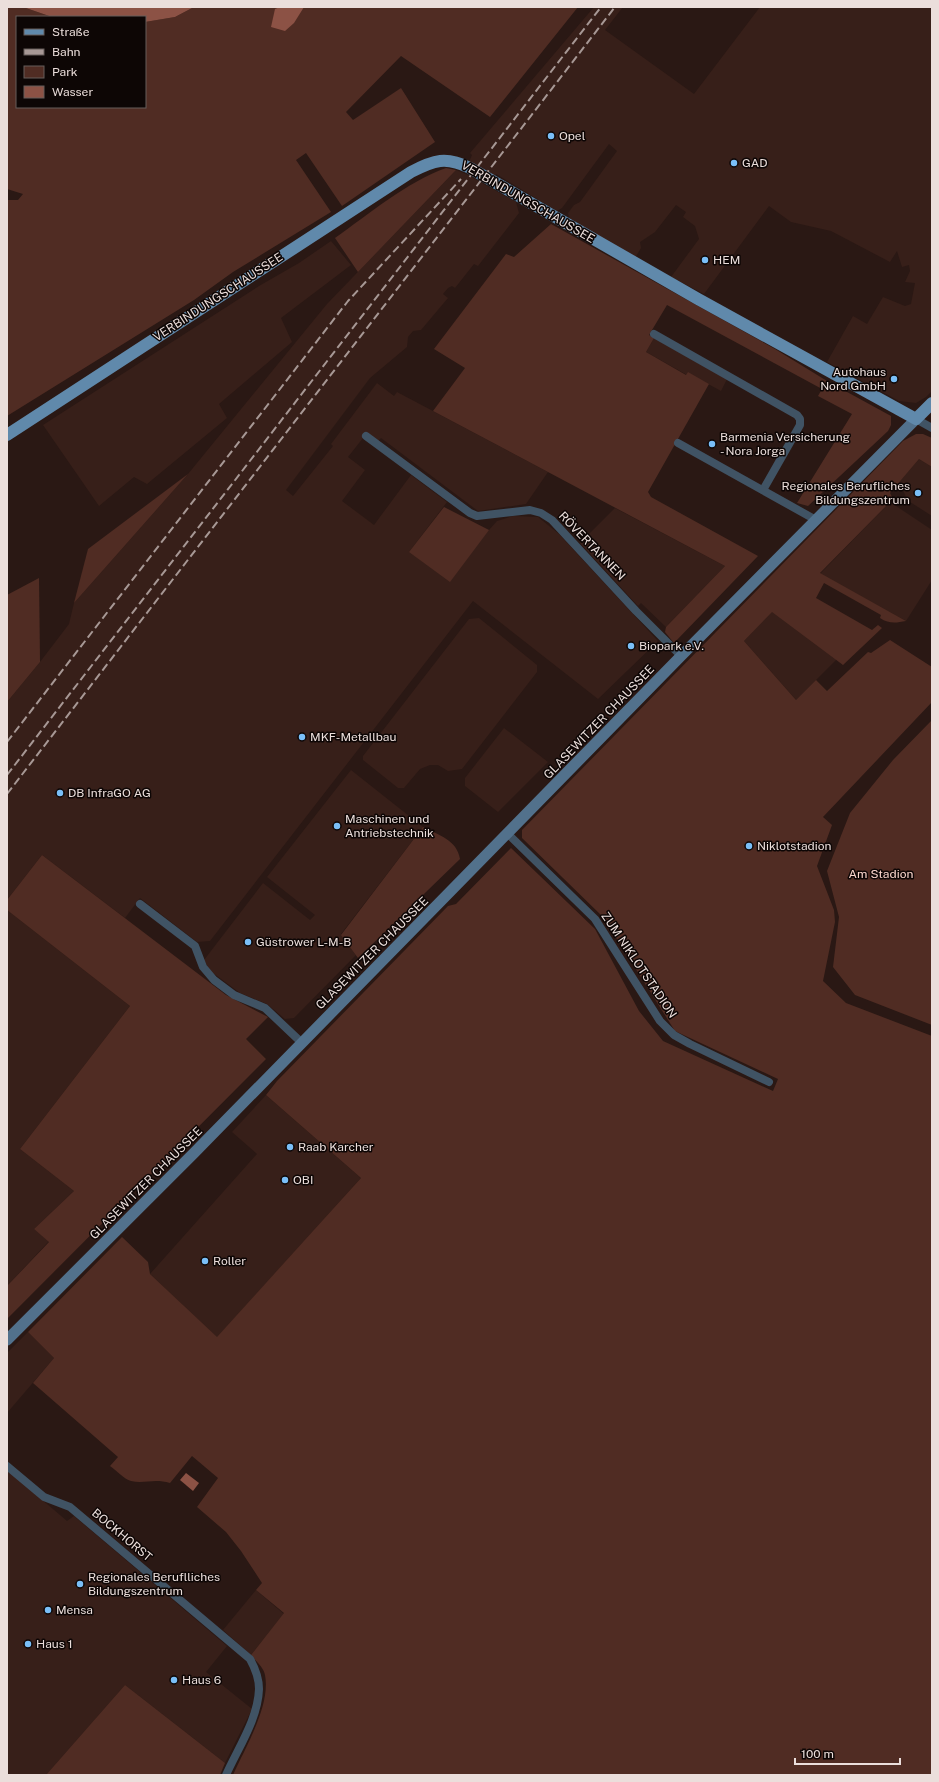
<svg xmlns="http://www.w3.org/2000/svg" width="939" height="1782" font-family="'Public Sans',sans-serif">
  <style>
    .built { fill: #371f19 }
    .green { fill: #502c23 }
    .water { fill: #8c5245 }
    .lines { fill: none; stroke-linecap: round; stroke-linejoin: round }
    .street { stroke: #405364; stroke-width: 8 }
    .secondary { stroke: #52718c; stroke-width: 11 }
    .primary { stroke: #6089ab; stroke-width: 12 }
    .rail { stroke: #a79895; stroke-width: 2; stroke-dasharray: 8 4; stroke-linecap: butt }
    .poi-dot { fill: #7abff8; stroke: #0d0605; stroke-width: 1.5 }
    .labels { text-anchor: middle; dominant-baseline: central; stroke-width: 3; stroke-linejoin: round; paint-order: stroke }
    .poi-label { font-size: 12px; fill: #ebdedb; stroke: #0d0605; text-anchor: start }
    .street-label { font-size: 12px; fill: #ebdedb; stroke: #0d0605 }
    .park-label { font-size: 12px; fill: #fdd7ce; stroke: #0d0605 }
  </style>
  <rect width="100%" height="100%" fill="#2a1814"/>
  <g class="built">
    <path d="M 594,7 L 623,7 L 605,30 L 694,94 L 760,7 L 932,7 L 932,391 L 926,397 L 916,403 L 899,401 L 827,362 L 853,316 L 867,324 L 883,297 L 905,306 L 911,304 L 915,283 L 905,282 L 910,271 L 909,265 L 902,267 L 897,251 L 890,262 L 831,231 L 791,222 L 769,206 L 704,294 L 671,277 L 699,239 L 695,226 L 683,217 L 686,212 L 676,205 L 655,232 L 640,242 L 641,248 L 635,258 L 569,218 L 568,213 L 574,205 L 580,202 L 617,151 L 609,144 L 562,208 L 557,211 L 496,174 L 494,176 L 469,162 L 472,155 L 470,153 Z"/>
    <path d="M 456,170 L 468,175 L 516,202 L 519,213 L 478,266 L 474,264 L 455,288 L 452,286 L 448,288 L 443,294 L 448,298 L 421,330 L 413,331 L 408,337 L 407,347 L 370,378 L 286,490 L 293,496 L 333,446 L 331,444 L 377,383 L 394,396 L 397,392 L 548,472 L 526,504 L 478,511 L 381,438 L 378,441 L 367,433 L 348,457 L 365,470 L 342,501 L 374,525 L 411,475 L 447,502 L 409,552 L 489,530 L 497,521 L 513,516 L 538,517 L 559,534 L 658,641 L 598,699 L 473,601 L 210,941 L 197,942 L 140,898 L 125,918 L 42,855 L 7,900 L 7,702 L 40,662 L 69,624 L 74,603 L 188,474 L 327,304 Z"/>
    <path d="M 331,241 L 351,265 L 281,318 L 292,342 L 219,404 L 227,418 L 147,484 L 134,477 L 99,506 L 43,425 L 259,286 L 299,263 Z"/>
    <path d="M 654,338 L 727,379 L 721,391 L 688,373 L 687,375 L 646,352 Z"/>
    <path d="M 919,459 L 932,467 L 932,516 L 907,500 L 902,487 L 898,483 Z"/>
    <path d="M 890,502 L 932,530 L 932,580 L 906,621 L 820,574 Z"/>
    <path d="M 615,508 L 725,566 L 666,627 L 641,603 L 638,606 L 580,543 Z"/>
    <path d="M 772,611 L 837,659 L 796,700 L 744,641 Z"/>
    <path d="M 479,618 L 537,665 L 537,672 L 462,769 L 448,771 L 438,765 L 430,765 L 420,769 L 404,788 L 398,788 L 363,760 L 363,756 L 469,619 Z"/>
    <path d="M 504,728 L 548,762 L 498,812 L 465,786 L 465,778 Z"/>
    <path d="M 351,770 L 423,827 L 341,934 L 356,955 L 294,1018 L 285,1019 L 267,1004 L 240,993 L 209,970 L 204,960 L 263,883 L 310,920 L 315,915 L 267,877 Z"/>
    <path d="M 7,910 L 130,1006 L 20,1149 L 74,1191 L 34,1229 L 49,1241 L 7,1286 Z"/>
    <path d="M 266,1095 L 361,1178 L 217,1338 L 150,1274 L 257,1154 L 232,1132 Z"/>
    <path d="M 28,1332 L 54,1358 L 7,1413 L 7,1353 Z"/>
    <path d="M 7,1470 L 67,1521 L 74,1516 L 227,1646 L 206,1672 L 252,1709 L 225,1763 L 125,1685 L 46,1775 L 7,1775 Z"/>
    <path d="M 256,1590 L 284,1614 L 251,1655 L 223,1630 Z"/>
  </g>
  <g class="green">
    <path d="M 7,7 L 23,7 L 52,17 L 17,17 L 17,107 L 145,107 L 145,22 L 175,17 L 194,7 L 578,7 L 490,117 L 401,56 L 346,112 L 353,120 L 401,88 L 435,142 L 342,206 L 306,153 L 296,160 L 331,212 L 233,272 L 194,300 L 7,416 L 7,200 L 18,200 L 23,194 L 7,189 Z"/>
    <path d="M 446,168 L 456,170 L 358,272 L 335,238 C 369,214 407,182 446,168 Z"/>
    <path d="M 551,224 L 775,349 L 827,381 L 891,416 L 891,425 L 888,431 L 808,506 L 797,503 L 852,414 L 818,396 L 822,389 L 667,305 L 649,335 L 654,338 L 646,352 L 686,375 L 688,372 L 709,384 L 648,492 L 651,497 L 758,556 L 674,643 L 665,632 L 666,627 L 725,566 L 433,411 L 465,368 L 434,349 L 506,254 L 514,257 Z"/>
    <path d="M 916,434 L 923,434 L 932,438 L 932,467 L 919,459 L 890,493 L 893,499 L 820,573 L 906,621 C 896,623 889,624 880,618 L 881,615 L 824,583 L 816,598 L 872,630 L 878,625 L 882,628 L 843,665 L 772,612 L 744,641 L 796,700 L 816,680 L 827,691 L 868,652 L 871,653 L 890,640 L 932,667 L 932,702 L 823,817 L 832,825 L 817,866 L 834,910 L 835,922 L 823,981 L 846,1003 L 932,1036 L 932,1775 L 233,1775 C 245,1748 271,1705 265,1675 C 264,1668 256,1661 251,1655 L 284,1613 L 256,1590 L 262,1583 L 241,1551 L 226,1532 L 197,1507 L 218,1478 L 192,1456 L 170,1483 C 154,1478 145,1484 131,1481 C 124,1479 116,1470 110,1466 L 118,1457 L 33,1383 L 54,1358 L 28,1332 L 122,1237 L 148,1262 L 150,1274 L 217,1337 L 361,1178 L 266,1095 L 277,1081 L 448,906 L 456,904 L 511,848 L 595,929 L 639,1011 L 663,1041 L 773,1091 L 778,1079 L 675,1031 L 603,917 L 522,838 L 522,830 L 903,441 Z"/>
    <path d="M 188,474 L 74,603 L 88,549 Z"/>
    <path d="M 444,507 L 489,530 L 450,582 L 409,552 Z"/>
    <path d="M 39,578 L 40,662 L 7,702 L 7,595 Z"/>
    <path d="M 932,720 L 932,1025 L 855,995 L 833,967 L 839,917 L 827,871 L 850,813 L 893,760 Z"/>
    <path d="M 423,827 C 439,835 457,840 460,859 L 358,958 L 341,935 Z"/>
    <path d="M 42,855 L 226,995 L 268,1017 L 246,1039 L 266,1059 L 7,1319 L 7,1286 L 49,1242 L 34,1229 L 74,1191 L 20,1149 L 130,1006 L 7,910 L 7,900 Z"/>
    <path d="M 125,1685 L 225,1763 L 220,1775 L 46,1775 Z"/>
  </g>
  <g class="water">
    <path d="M 23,7 L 194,7 L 175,17 L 145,22 L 145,17 L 52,17 Z"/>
    <path d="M 280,7 L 304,7 L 294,23 L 285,31 L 271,27 L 275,9 Z"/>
    <path d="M 186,1473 L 199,1483 L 193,1491 L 180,1480 Z"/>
  </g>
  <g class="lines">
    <g class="street">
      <path d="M 654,334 L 797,415 L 800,419 L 800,425 L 763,490"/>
      <path d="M 916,419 L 932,428"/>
      <path d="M 366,436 L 470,513 L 477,516 L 530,510 L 541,513 L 552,520 L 636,611 L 681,656"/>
      <path d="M 678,443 L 816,520"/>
      <path d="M 508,834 L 595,919 L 660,1021 L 674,1035 L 690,1044 L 769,1082"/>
      <path d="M 140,904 L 195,946 L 203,967 L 214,980 L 234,995 L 265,1008 L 302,1043"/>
      <path d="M 7,1466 L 44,1497 L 70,1507 L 250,1659 C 255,1668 259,1678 259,1689 C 258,1719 238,1748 226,1775"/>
    </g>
    <path class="secondary" d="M 7,1340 L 194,1153 L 681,656 L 916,419"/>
    <path class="primary" d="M 7,435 L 411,172 C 434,160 446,156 470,168 L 698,299 L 916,419 L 932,403"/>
    <g class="rail">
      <path d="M 7,742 L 348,301 L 461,179"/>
      <path d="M 7,775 L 601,7"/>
      <path d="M 7,794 L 615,7"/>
    </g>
  </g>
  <g class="poi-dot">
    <circle cx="551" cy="136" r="4"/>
    <circle cx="734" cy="163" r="4"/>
    <circle cx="705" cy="260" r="4"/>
    <circle cx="894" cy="379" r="4"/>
    <circle cx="712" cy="444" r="4"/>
    <circle cx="918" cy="493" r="4"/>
    <circle cx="631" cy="646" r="4"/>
    <circle cx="302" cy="737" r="4"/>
    <circle cx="60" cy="793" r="4"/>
    <circle cx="337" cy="826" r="4"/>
    <circle cx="749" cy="846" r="4"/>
    <circle cx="248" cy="942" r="4"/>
    <circle cx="290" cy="1147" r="4"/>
    <circle cx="285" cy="1180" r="4"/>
    <circle cx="205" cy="1261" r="4"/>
    <circle cx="80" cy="1584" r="4"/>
    <circle cx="48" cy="1610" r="4"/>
    <circle cx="28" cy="1644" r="4"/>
    <circle cx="174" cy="1680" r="4"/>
  </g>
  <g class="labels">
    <g class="poi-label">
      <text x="559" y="136">Opel</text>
      <text x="742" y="163">GAD</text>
      <text x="713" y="260">HEM</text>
      <text x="886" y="372" text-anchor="end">Autohaus<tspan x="886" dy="14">Nord GmbH</tspan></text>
      <text x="720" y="437">Barmenia Versicherung<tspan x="720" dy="14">- Nora Jorga</tspan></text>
      <text x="910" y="486" text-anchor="end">Regionales Berufliches<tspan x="910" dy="14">Bildungszentrum</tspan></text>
      <text x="639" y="646">Biopark e.V.</text>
      <text x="310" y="737">MKF-Metallbau</text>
      <text x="68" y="793">DB InfraGO AG</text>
      <text x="345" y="819">Maschinen und<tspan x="345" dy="14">Antriebstechnik</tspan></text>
      <text x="757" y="846">Niklotstadion</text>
      <text x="256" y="942">Güstrower L-M-B</text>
      <text x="298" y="1147">Raab Karcher</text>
      <text x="293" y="1180">OBI</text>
      <text x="213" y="1261">Roller</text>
      <text x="88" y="1577">Regionales Beruflliches<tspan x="88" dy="14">Bildungszentrum</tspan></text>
      <text x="56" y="1610">Mensa</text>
      <text x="36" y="1644">Haus 1</text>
      <text x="182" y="1680">Haus 6</text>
    </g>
    <g class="street-label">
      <text transform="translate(528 202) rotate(30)">VERBINDUNGSCHAUSSEE</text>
      <text transform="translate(218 297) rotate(-33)">VERBINDUNGSCHAUSSEE</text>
      <text transform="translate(592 546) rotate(46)">RÖVERTANNEN</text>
      <text transform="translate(599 722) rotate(-46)">GLASEWITZER CHAUSSEE</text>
      <text transform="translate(372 953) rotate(-45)">GLASEWITZER CHAUSSEE</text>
      <text transform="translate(639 965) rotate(56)">ZUM NIKLOTSTADION</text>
      <text transform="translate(146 1183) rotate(-45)">GLASEWITZER CHAUSSEE</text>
      <text transform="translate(122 1535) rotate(40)">BOCKHORST</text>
    </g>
    <g class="park-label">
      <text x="881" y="874">Am Stadion</text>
    </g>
  </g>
  <rect width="939" height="1782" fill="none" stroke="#ebdedb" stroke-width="16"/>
  <rect x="16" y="16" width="130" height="92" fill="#0d0605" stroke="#665c5b"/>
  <rect x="24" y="29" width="20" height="6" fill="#6089ab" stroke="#665c5b"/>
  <text x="52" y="36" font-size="12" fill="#ebdedb">Straße</text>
  <rect x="24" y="49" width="20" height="6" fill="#a79895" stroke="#665c5b"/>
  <text x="52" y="56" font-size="12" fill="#ebdedb">Bahn</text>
  <rect x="24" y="66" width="20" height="12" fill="#502c23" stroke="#665c5b"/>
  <text x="52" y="76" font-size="12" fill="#ebdedb">Park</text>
  <rect x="24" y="86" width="20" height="12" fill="#8c5245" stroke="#665c5b"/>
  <text x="52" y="96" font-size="12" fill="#ebdedb">Wasser</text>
  <path d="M795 1758v6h105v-6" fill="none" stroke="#ebdedb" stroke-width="2"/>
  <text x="801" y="1758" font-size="12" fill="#ebdedb" stroke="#0d0605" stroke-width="3" paint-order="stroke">100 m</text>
</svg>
